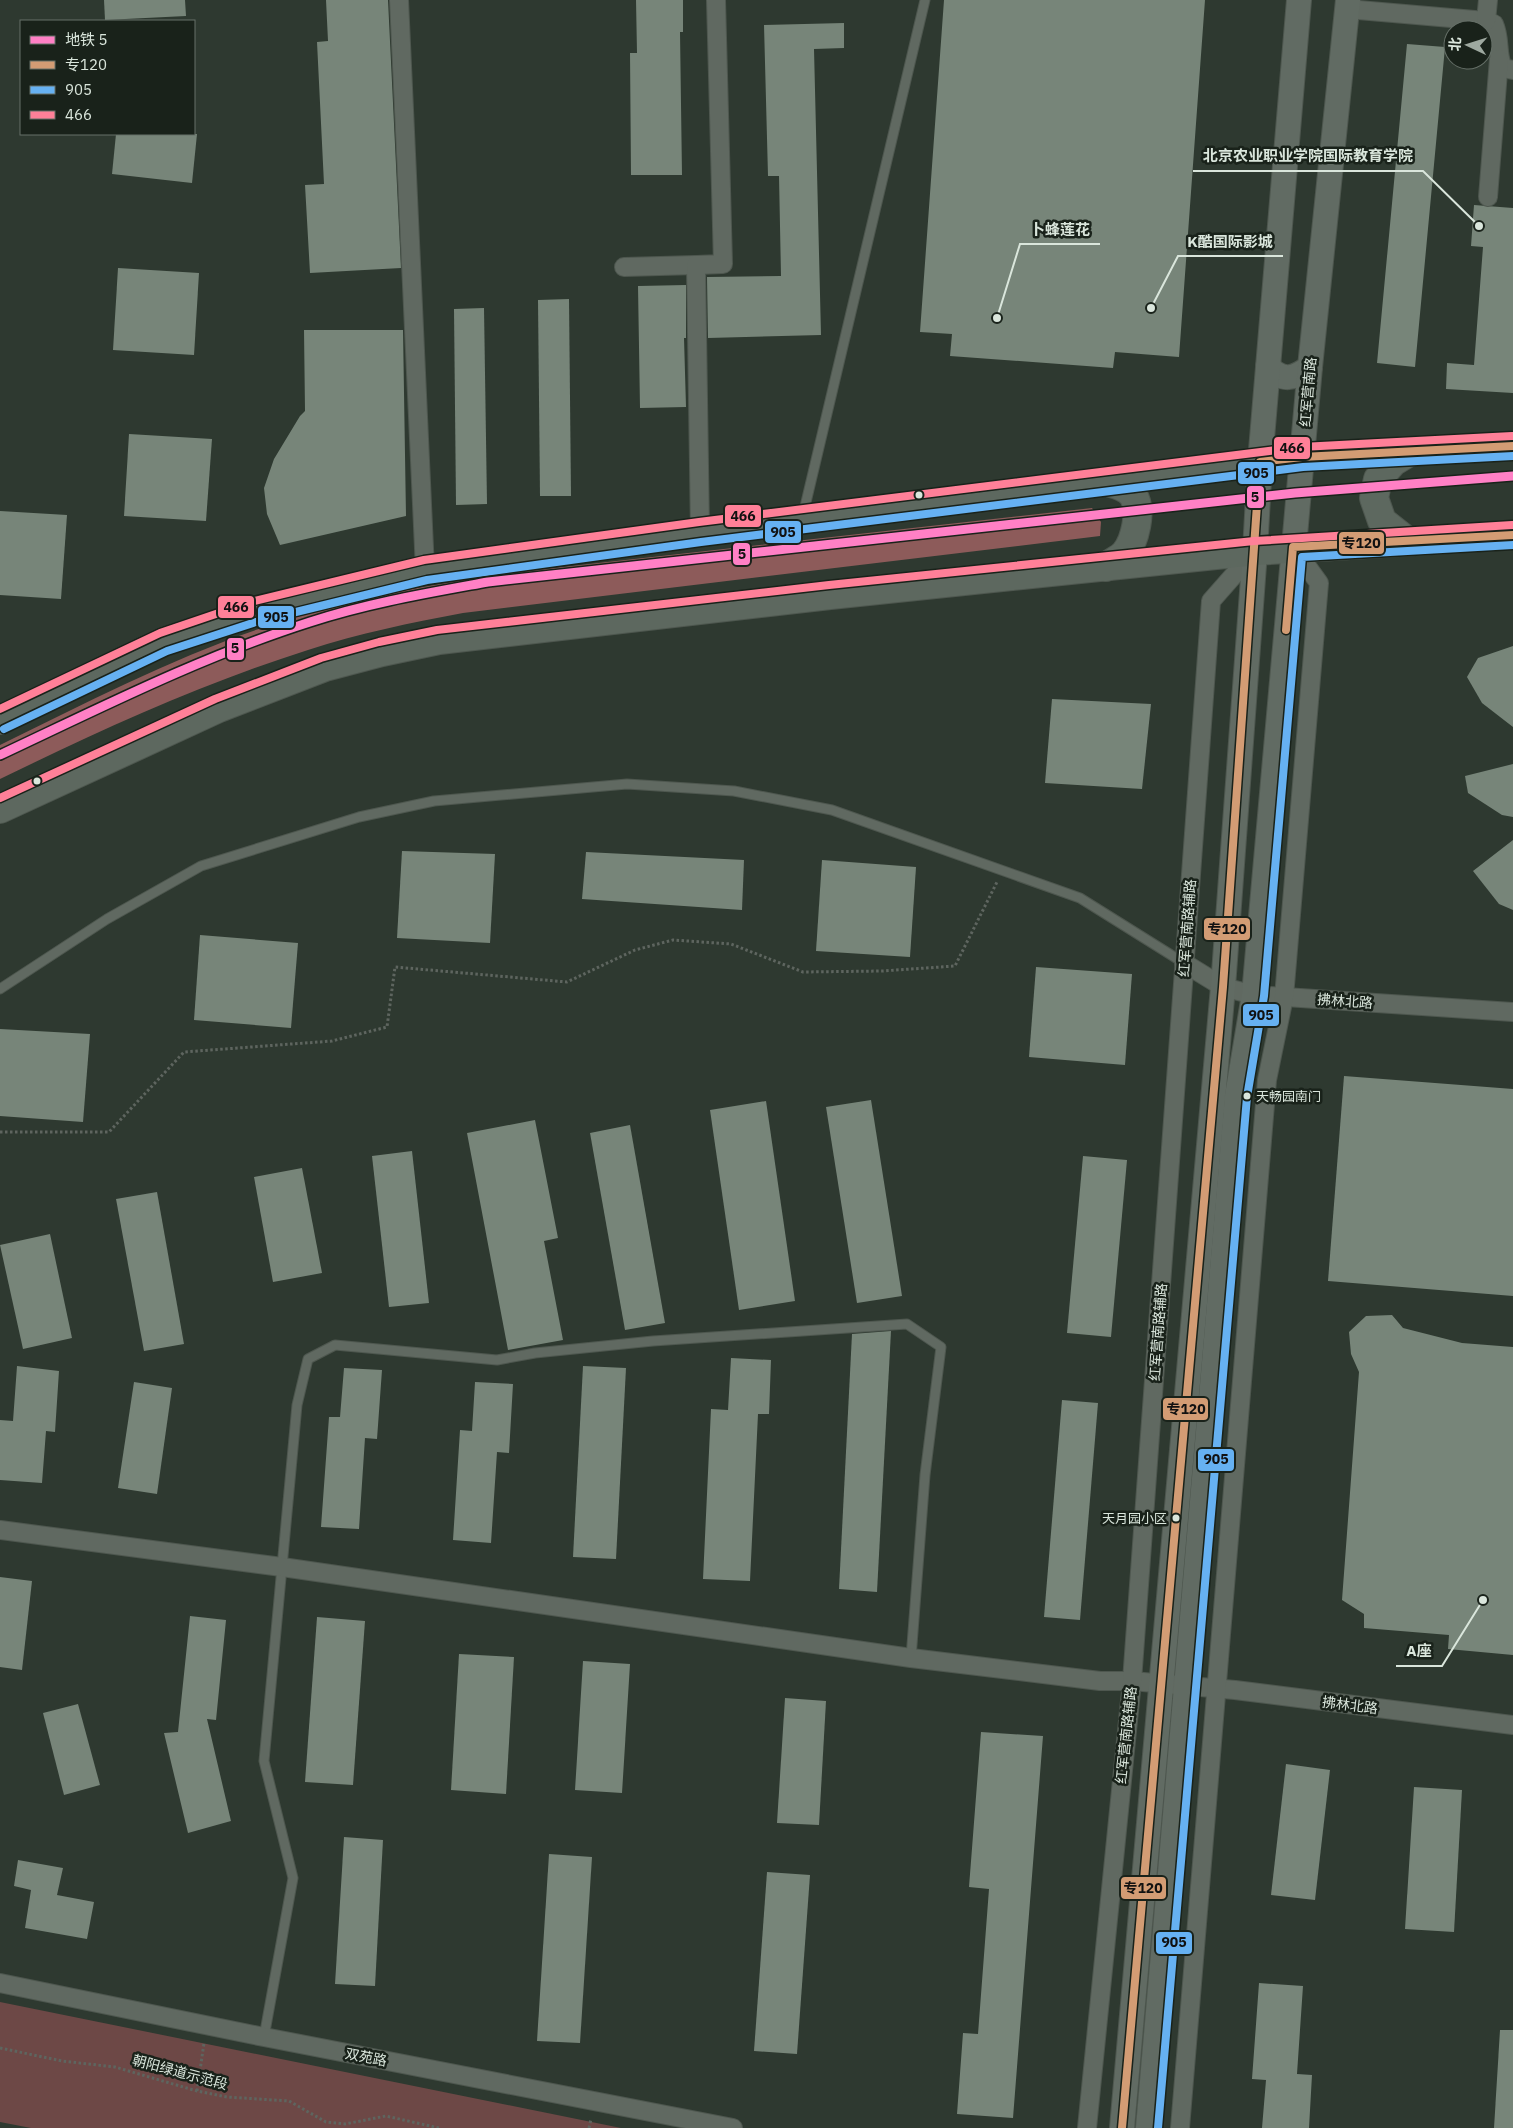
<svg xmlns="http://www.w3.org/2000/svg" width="1513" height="2128" font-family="'IBM Plex Sans','Noto Sans SC',sans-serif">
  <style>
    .green { fill: #6d4846 }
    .forest { fill: #8d5b5a }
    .building { fill: #778579 }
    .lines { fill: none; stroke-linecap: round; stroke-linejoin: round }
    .lane-casing { stroke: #4e574f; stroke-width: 11 }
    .street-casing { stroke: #4e574f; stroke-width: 20 }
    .secondary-casing { stroke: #4e574f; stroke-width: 26 }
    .primary-casing { stroke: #4e574f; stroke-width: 30 }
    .path { stroke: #5e655f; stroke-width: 3; stroke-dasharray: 2.5 2.5; stroke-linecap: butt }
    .lane { stroke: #606961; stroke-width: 9 }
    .street { stroke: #606961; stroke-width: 18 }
    .secondary { stroke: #616b63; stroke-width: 24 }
    .primary { stroke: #5d685f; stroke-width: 28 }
    .bus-1-casing { stroke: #19221a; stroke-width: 11 }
    .bus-2-casing { stroke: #19221a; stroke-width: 11 }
    .bus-3-casing { stroke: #19221a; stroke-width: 11 }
    .bus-1 { stroke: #d39c74; stroke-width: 8 }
    .bus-2 { stroke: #66b1f2; stroke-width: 8 }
    .bus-3 { stroke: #ff8098; stroke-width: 8 }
    .metro-1-casing { stroke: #19221a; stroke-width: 12 }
    .metro-1 { stroke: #ff80c5; stroke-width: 9 }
    .bus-dot { fill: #dae6dc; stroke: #19221a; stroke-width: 2 }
    .labels { text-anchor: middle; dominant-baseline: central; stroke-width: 5; stroke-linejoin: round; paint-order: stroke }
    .bus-label { font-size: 13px; fill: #dae6dc; stroke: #19221a; text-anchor: start }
    .street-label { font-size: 14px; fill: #dae6dc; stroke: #19221a }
    .leader { fill: none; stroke: #dae6dc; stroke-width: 2 }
    .callout-dot { fill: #dae6dc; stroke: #19221a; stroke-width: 2 }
    .callout-label { font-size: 15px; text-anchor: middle; font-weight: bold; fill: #dae6dc; stroke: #19221a; stroke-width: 5; stroke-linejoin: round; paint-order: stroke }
    .line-badge { stroke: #19221a; stroke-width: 2 }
    .pale-badge-label { font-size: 14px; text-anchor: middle; font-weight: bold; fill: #111 }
  </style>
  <rect width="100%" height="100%" fill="#2e3930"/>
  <path class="green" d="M 0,2002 L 621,2128 L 31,2128 L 0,2122 Z"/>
  <path class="forest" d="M 1092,508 L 1101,522 L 1100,536 L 463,613 C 411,623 359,633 308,650 C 201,684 101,730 0,779 L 0,745 C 98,697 195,646 300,616 C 380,592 462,579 545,569 Z"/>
  <g class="building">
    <path d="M 104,0 L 185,0 L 186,16 L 105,20 Z"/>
    <path d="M 326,0 L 388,0 L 401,268 L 310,273 L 305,185 L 324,184 L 317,42 L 328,41 Z"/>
    <path d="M 636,0 L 683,0 L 683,32 L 680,32 L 682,175 L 631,175 L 630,53 L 637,53 Z"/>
    <path d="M 944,0 L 1205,0 L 1179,357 L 1115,352 L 1113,368 L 950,356 L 952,334 L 920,332 Z"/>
    <path d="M 844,23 L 844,48 L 814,49 L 821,335 L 708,338 L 707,277 L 781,276 L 779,176 L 768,176 L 764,25 Z"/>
    <path d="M 1407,44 L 1445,47 L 1415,367 L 1377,363 Z"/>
    <path d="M 116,134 L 197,134 L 192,183 L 112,174 Z"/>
    <path d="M 1474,205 L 1513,208 L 1513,393 L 1446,389 L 1447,363 L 1474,365 L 1483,247 L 1471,246 Z"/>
    <path d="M 118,268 L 199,273 L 194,355 L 113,350 Z"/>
    <path d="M 686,285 L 686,338 L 684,338 L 686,407 L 640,408 L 638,286 Z"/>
    <path d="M 569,299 L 571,496 L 540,496 L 538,300 Z"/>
    <path d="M 484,308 L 487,504 L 456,505 L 454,309 Z"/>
    <path d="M 304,330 L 403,330 L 406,516 L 280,545 L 267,514 L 264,488 L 274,459 L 300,416 L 305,411 Z"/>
    <path d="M 129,434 L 212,439 L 206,521 L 124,516 Z"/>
    <path d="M 0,511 L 67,515 L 61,599 L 0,595 Z"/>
    <path d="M 1513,646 L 1513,727 L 1482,703 L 1467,677 L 1478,658 Z"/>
    <path d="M 1052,699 L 1151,704 L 1142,789 L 1045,783 Z"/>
    <path d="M 1513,764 L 1513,817 L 1502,815 L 1468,793 L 1465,776 Z"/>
    <path d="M 1513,840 L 1513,910 L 1499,904 L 1473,871 Z"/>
    <path d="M 402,851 L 495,854 L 490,943 L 397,938 Z"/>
    <path d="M 586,852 L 744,860 L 742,910 L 582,899 Z"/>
    <path d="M 822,860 L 916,867 L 910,957 L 816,951 Z"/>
    <path d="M 200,935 L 298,943 L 291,1028 L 194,1020 Z"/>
    <path d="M 1036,967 L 1132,974 L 1125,1065 L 1029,1057 Z"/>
    <path d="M 0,1029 L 90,1034 L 83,1122 L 0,1116 Z"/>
    <path d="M 1344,1076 L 1513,1089 L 1513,1296 L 1328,1281 Z"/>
    <path d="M 871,1100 L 902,1296 L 857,1303 L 826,1107 Z"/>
    <path d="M 766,1101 L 795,1301 L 739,1310 L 710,1110 Z"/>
    <path d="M 535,1120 L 558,1238 L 544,1241 L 563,1340 L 508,1350 L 467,1133 Z"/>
    <path d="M 630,1125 L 665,1323 L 625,1330 L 590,1133 Z"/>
    <path d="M 412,1151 L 429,1303 L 389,1307 L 372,1156 Z"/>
    <path d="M 1083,1156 L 1127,1160 L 1111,1337 L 1067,1333 Z"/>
    <path d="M 302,1168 L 322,1273 L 273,1282 L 254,1177 Z"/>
    <path d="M 157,1192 L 184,1344 L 144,1351 L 116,1199 Z"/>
    <path d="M 50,1234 L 72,1338 L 23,1349 L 0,1245 Z"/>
    <path d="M 1392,1315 L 1403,1328 L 1462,1343 L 1513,1347 L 1513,1655 L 1448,1649 L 1449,1635 L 1364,1628 L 1364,1614 L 1342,1600 L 1359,1372 L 1351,1354 L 1349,1332 L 1366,1316 Z"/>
    <path d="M 891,1331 L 877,1592 L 839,1589 L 852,1334 Z"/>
    <path d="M 731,1358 L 771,1360 L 769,1414 L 758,1414 L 750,1581 L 703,1579 L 711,1409 L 728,1410 Z"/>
    <path d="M 17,1366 L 59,1371 L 55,1432 L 46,1431 L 42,1483 L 0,1480 L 0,1420 L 13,1421 Z"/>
    <path d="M 583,1366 L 626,1368 L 616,1559 L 573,1557 Z"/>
    <path d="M 344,1368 L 382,1370 L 377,1439 L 365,1438 L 359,1529 L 321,1527 L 329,1417 L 340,1417 Z"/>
    <path d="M 134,1382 L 172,1388 L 157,1494 L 118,1488 Z"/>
    <path d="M 475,1382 L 513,1384 L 509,1453 L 497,1452 L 491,1543 L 453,1540 L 460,1430 L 472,1431 Z"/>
    <path d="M 1062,1400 L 1098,1403 L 1080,1620 L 1044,1617 Z"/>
    <path d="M 0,1577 L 32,1581 L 22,1670 L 0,1667 Z"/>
    <path d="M 190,1616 L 226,1620 L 216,1720 L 207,1719 L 231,1821 L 188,1833 L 164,1733 L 178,1732 Z"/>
    <path d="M 317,1617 L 365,1621 L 353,1785 L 305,1782 Z"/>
    <path d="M 459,1654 L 514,1657 L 506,1794 L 451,1790 Z"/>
    <path d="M 583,1661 L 630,1664 L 622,1793 L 575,1790 Z"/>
    <path d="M 785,1698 L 826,1701 L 819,1825 L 777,1823 Z"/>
    <path d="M 78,1704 L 100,1785 L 64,1795 L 43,1713 Z"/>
    <path d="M 981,1732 L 1043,1736 L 1013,2118 L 957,2114 L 963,2033 L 978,2034 L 989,1889 L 969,1887 Z"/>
    <path d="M 1286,1764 L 1330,1770 L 1315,1900 L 1271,1895 Z"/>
    <path d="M 1414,1787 L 1462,1790 L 1454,1932 L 1405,1929 Z"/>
    <path d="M 344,1837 L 383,1840 L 375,1986 L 335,1984 Z"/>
    <path d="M 549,1854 L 592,1857 L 580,2043 L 537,2041 Z"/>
    <path d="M 18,1860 L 63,1868 L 57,1895 L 94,1902 L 87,1939 L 25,1928 L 31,1890 L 14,1886 Z"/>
    <path d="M 767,1872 L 810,1875 L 797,2054 L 754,2051 Z"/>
    <path d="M 1259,1983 L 1303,1986 L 1297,2074 L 1312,2075 L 1309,2128 L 1262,2128 L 1266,2080 L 1252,2079 Z"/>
    <path d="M 1500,2030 L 1513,2030 L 1513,2128 L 1494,2128 Z"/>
  </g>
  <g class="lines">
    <g class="lane-casing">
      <g id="lane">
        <path d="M 803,515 L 925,0"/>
        <path d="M 0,989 L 107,919 L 201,866 L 359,817 L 434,801 L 627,784 L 734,791 L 832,810 L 1080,898 L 1184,963"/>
        <path d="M 264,2037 L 293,1878 L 264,1761 L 297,1405 L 308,1359 L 335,1345 L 497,1360 L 535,1353 L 653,1341 L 907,1324 L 941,1347 L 925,1475 L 911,1658"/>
      </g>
    </g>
    <g class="street-casing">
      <g id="street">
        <path d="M 399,0 L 425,570"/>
        <path d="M 1347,9 L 1486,21 L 1494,24 C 1501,40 1496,53 1503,68 L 1513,70"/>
        <path d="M 1486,21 L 1488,0"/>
        <path d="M 1488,197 L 1499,59"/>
        <path d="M 624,267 L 696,265"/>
        <path d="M 700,532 L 696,265 L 723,264 L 716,0"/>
        <path d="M 1184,963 L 1223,987 L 1254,995 L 1513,1012"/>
        <path d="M 0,1530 L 282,1567 L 911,1658 L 1100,1681 L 1132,1681 L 1235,1690 L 1513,1725"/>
        <path d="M 0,1983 L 264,2037 L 733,2128"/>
        <path d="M 1087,2128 L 1132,1681 L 1211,601 L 1255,551"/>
        <path d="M 1180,2128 L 1267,1080 L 1284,997 L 1319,583 L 1293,547"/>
      </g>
    </g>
    <g class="secondary-casing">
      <g id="secondary">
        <path d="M 1268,367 C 1283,382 1294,379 1310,367"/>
        <path d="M 1122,2128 L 1223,987 L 1255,551 L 1260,462 L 1299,0"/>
        <path d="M 1148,2128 L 1237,1096 L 1254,995 L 1310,367 L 1348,0"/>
      </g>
    </g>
    <g class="primary-casing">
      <g id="primary">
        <path d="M 1104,481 C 1114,484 1129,487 1134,497 C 1142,511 1135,541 1125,553 C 1121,558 1112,562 1106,567"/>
        <path d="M 1406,540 L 1382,521 L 1374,498 L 1378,479 L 1393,462 L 1411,451"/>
        <path d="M 0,720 L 163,642 L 256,611 L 425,570 L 700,532 L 1302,457 L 1513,446"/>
        <path d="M 0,809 L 219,708 L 325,667 L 382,652 L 439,640 L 830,595 L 1255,551 L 1513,535"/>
      </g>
    </g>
    <g class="path">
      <path d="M 0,1132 L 109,1132 L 184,1052 L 332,1041 L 387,1027 L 395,967 L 567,982 L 635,950 L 673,940 L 731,944 L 803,972 L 882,971 L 955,966 L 997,882"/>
      <path d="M 0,2048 L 62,2061 L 115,2067 L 197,2091 L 227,2097 L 289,2101 L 326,2122 L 345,2124 L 386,2116 L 439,2128"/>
      <path d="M 197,2091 L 204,2043"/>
      <path d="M 589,2128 L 591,2119"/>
    </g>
    <use href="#lane" class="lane"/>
    <use href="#street" class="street"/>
    <use href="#secondary" class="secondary"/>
    <use href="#primary" class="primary"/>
    <g class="bus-1-casing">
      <g id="bus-1">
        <path d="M 1286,630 L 1293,547 L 1513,535"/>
        <path d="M 1122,2128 L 1223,987 L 1260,462 L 1302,457 L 1513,446"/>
      </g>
    </g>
    <g class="bus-2-casing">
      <g id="bus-2">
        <path d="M 4,729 L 167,651 L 259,621 L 427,580 L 701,542 L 1303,467 L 1513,456"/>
        <path d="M 1158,2128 L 1247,1097 L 1264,996 L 1302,557 L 1513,545"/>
      </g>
    </g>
    <g class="bus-3-casing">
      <g id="bus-3">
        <path d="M 0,709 L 160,633 L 254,601 L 424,560 L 699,522 L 1301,447 L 1512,436"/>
        <path d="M 0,798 L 215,699 L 321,658 L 379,642 L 437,630 L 829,585 L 1254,541 L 1512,525"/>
      </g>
    </g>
    <use href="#bus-1" class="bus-1"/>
    <use href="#bus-2" class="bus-2"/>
    <use href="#bus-3" class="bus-3"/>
    <g class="metro-1-casing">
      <path id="metro-1" d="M 0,755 C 102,707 203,656 310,622 C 368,603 428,593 488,582 L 1295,493 L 1513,476"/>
    </g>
    <use href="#metro-1" class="metro-1"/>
  </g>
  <g class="bus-dot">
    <circle cx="919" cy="495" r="4.5"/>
    <circle cx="37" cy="781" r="4.5"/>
    <circle cx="1247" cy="1096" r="4.5"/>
    <circle cx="1176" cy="1518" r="4.5"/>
  </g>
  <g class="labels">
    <g class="bus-label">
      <text x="1256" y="1096">天畅园南门</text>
      <text x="1167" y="1518" text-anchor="end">天月园小区</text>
    </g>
    <g class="street-label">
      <text transform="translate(1308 392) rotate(-85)">红军营南路</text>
      <text transform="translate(1187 928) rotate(-86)">红军营南路辅路</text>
      <text transform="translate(1345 1001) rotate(4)">拂林北路</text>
      <text transform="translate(1158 1332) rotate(-86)">红军营南路辅路</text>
      <text transform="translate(1350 1705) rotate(7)">拂林北路</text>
      <text transform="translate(1126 1735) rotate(-84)">红军营南路辅路</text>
      <text transform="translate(366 2057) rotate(11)">双苑路</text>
      <text transform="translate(180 2072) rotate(15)">朝阳绿道示范段</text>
    </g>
  </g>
  <path class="leader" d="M1479 226L1423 171H1193M997 318L1020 244H1100M1151 308L1178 256H1283M1483 1600L1442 1666H1396"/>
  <g class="callout-dot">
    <circle cx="1479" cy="226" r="5"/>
    <circle cx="997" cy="318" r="5"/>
    <circle cx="1151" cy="308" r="5"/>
    <circle cx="1483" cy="1600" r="5"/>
  </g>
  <g class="callout-label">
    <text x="1308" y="161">北京农业职业学院国际教育学院</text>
    <text x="1060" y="235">卜蜂莲花</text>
    <text x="1230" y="247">K酷国际影城</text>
    <text x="1419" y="1656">A座</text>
  </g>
  <g class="line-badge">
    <rect x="1273" y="436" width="38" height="24" rx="5" fill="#ff8098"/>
    <rect x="1237" y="461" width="38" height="24" rx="5" fill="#66b1f2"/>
    <rect x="1246" y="485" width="19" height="24" rx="5" fill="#ff80c5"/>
    <rect x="724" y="504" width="38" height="24" rx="5" fill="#ff8098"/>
    <rect x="764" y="520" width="38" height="24" rx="5" fill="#66b1f2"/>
    <rect x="1338" y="531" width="47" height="24" rx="5" fill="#d39c74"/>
    <rect x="732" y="542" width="19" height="24" rx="5" fill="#ff80c5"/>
    <rect x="217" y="595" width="38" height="24" rx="5" fill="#ff8098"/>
    <rect x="257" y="605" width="38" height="24" rx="5" fill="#66b1f2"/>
    <rect x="226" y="637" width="19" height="24" rx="5" fill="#ff80c5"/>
    <rect x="1203" y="917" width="48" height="24" rx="5" fill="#d39c74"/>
    <rect x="1242" y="1003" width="38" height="24" rx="5" fill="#66b1f2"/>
    <rect x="1162" y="1397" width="47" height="24" rx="5" fill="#d39c74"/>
    <rect x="1197" y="1448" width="38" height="24" rx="5" fill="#66b1f2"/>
    <rect x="1120" y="1876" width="47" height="24" rx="5" fill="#d39c74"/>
    <rect x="1155" y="1931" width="38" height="24" rx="5" fill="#66b1f2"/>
  </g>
  <g class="pale-badge-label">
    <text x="1292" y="453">466</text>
    <text x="1256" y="478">905</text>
    <text x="1255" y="502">5</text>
    <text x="743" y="521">466</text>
    <text x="783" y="537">905</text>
    <text x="1361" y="548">专120</text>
    <text x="742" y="559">5</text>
    <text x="236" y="612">466</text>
    <text x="276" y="622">905</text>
    <text x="235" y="653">5</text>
    <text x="1227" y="934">专120</text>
    <text x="1261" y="1020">905</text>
    <text x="1186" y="1414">专120</text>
    <text x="1216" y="1464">905</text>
    <text x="1143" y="1893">专120</text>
    <text x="1174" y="1947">905</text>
  </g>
  <rect x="20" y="20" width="175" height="115" fill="#19221a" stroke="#667068"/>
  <rect x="30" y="36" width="25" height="8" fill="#ff80c5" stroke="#667068"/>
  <text x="65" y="45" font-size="15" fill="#dae6dc">地铁 5</text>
  <rect x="30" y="61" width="25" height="8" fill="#d39c74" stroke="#667068"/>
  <text x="65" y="70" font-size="15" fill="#dae6dc">专120</text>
  <rect x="30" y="86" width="25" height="8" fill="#66b1f2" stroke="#667068"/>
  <text x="65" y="95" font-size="15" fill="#dae6dc">905</text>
  <rect x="30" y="111" width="25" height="8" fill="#ff8098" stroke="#667068"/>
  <text x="65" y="120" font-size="15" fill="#dae6dc">466</text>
  <g transform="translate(1468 45) rotate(274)"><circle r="24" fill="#19221a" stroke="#667068"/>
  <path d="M0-4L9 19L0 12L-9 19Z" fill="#9ea9a0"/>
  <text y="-8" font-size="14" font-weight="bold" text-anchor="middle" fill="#dae6dc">北</text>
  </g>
</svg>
